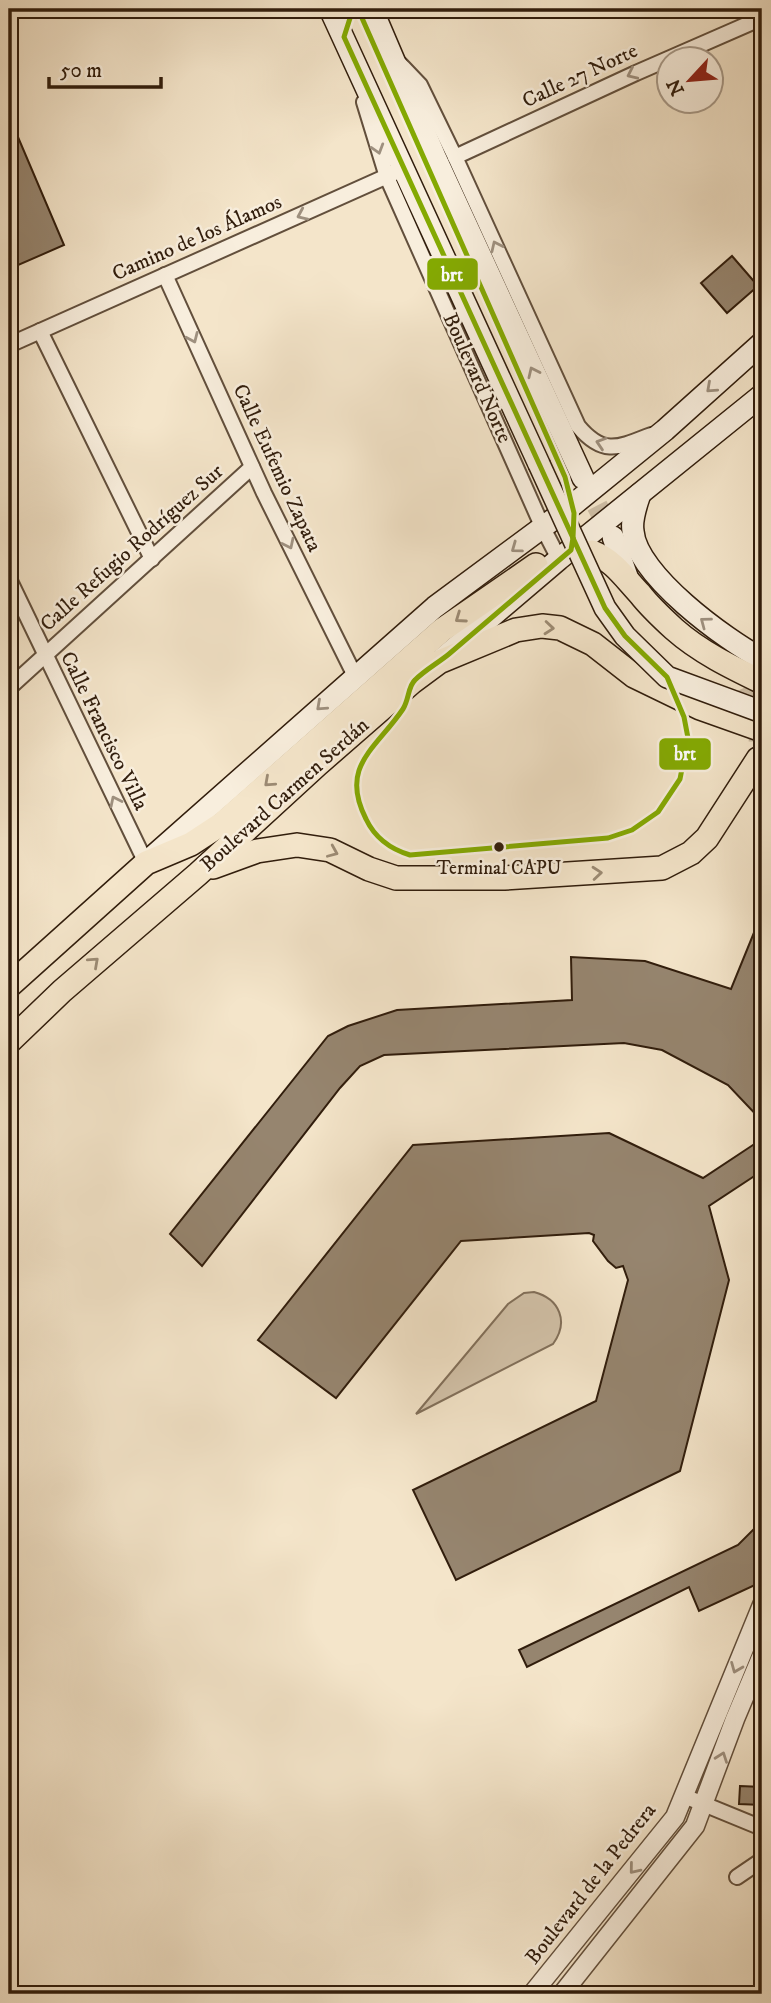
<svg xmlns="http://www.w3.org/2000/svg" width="771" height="2003" font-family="'IM FELL DW Pica',serif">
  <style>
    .green { fill: #d3c3aa; stroke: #82705b; stroke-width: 2 }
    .building { fill: #96856f; stroke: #311d0c; stroke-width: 2 }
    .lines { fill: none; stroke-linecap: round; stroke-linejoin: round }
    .secondary-tunnel { stroke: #cdbda4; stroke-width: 21; stroke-dasharray: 21 10; stroke-linecap: butt }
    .primary-tunnel { stroke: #cdbda4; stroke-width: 23; stroke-dasharray: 23 11; stroke-linecap: butt }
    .minor-casing { stroke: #624f3c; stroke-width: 18 }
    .tertiary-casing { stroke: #624f3c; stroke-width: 21 }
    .secondary-casing { stroke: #311d0c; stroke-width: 24 }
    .primary-casing { stroke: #311d0c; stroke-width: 26 }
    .minor { stroke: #f8eedd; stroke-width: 14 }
    .tertiary { stroke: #f8eedd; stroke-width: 18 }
    .secondary { stroke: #f8eedd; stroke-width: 21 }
    .primary { stroke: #f4e5ca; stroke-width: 23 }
    .secondary-bridge-casing { stroke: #311d0c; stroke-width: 24; stroke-linecap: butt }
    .secondary-bridge { stroke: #f8eedd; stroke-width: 21 }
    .bus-1-casing { stroke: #f8eedd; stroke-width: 10 }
    .bus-1 { stroke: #84a902; stroke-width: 5 }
    .oneway { stroke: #9e907f }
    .oneway2 { stroke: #9c8b74 }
    .bus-dot { fill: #311d0c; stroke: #f8eedd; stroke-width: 2.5 }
    .labels { text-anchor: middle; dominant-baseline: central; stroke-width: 5; stroke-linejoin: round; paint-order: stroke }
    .bus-label { font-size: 19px; fill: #311d0c; stroke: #f8eedd }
    .street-label { font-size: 21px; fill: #311d0c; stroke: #f8eedd }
    .line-badge { stroke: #f8eedd; stroke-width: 2.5 }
    .badge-label { font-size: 19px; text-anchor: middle; font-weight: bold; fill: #fff }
  </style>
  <rect width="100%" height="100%" fill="#f4e5ca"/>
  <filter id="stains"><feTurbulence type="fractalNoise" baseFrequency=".00286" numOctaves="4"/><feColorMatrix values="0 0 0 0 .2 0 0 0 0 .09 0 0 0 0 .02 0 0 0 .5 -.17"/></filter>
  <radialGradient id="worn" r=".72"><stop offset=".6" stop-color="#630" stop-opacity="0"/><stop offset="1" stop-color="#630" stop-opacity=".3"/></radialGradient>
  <path class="green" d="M 534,1292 C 560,1299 569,1322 553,1344 L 416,1414 L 508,1304 L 524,1293 Z"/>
  <g class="building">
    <path d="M 9,116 L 64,245 L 9,269 Z"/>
    <path d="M 732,256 L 758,286 L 727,313 L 701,283 Z"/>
    <path d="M 762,913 L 762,1121 L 728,1085 L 662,1050 L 624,1043 L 384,1055 L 360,1066 L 340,1088 L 202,1266 L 170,1234 L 328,1036 L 348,1026 L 397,1010 L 572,1000 L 571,957 L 645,961 L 731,989 Z"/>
    <path d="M 609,1133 L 703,1178 L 762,1139 L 762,1171 L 709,1206 L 729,1280 L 680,1471 L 456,1580 L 413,1490 L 596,1401 L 628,1280 L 623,1266 L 616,1268 L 608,1261 L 593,1241 L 594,1235 L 589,1233 L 461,1241 L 336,1398 L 258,1340 L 413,1145 Z"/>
    <path d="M 762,1517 L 762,1569 L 755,1585 L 699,1611 L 689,1587 L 527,1667 L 519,1650 L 738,1545 L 757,1526 Z"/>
    <path d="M 740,1786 L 762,1787 L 762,1805 L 739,1804 Z"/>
  </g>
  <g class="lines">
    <path class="secondary-tunnel" d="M 583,478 L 613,537"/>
    <path class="primary-tunnel" d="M 746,687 C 757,712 764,732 758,759"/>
    <g class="minor-casing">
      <g id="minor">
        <path d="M 400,64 L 420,85 L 455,157 L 578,426 C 603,456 618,448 651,435"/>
        <path d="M 364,102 L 387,177 L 543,528 L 559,559"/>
        <path d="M 455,157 L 636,73 L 762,18"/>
        <path d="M 165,275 L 264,493 L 355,676"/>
        <path d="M 40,331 L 152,559"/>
        <path d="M 9,345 L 394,173"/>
        <path d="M 9,579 L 146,863"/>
        <path d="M 9,688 L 252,467"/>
        <path d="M 684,1796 L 762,1828"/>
        <path d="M 737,1877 L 762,1860"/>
      </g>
    </g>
    <g class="tertiary-casing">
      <g id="tertiary">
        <path d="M 532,1994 L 675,1817 L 762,1605"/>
        <path d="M 562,1994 L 695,1826 L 735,1719 L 762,1655"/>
      </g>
    </g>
    <g class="secondary-casing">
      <g id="secondary">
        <path d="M 330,9 L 539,464"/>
        <path d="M 372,9 L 436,159 L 583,478"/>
        <path d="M 640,494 C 636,506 631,519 633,531 C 636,575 726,640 762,659"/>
        <path d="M 613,537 L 629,582"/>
        <path d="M 443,658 L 559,559 L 762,395"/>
        <path d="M 151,858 L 435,607 L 574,504 L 665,430 L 762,343"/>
      </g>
    </g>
    <g class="primary-casing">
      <g id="primary">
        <path d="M 592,552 C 614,561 624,577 640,594 C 650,607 662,618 674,629 C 700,652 731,667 762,682"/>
        <path d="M 213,867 L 257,851 L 297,845 L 330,850 L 369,869 L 396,878 L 504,878 L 662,868 L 691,853 L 707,838 L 758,759"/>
        <path d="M 9,986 L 146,863 L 191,844 L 223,823 L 442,630 L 536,565"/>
        <path d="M 9,1042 L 62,991 L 198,874 L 318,764 L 412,682 L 439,662 L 516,630 L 542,626 L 560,628 L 593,644 L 634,676 L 700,708 L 762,730"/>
      </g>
    </g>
    <use href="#minor" class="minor"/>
    <use href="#tertiary" class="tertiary"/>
    <use href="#secondary" class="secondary"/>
    <use href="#primary" class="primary"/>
    <g class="secondary-bridge-casing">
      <path id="secondary-bridge" d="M 539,464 L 605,608 L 625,636 L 667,677 L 762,712"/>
    </g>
    <use href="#secondary-bridge" class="secondary-bridge"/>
    <g class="bus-1-casing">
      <g id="bus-1">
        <path d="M 348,9 L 351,15 L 344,37 L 573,538"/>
        <path d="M 358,9 L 565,477 L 574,513 L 573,538"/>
        <path d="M 573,538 L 605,608 L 625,636 L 667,677 L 684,717 L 688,738 L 680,779 L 658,812 L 632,830 L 608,838 L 410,855 C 390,849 375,838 366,819 C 339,766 376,749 403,709 C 409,700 408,686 415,680 C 425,670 438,663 449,654 C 490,619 530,585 571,550 Z"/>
      </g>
    </g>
    <use href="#bus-1" class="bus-1"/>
  </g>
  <defs><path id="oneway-chevron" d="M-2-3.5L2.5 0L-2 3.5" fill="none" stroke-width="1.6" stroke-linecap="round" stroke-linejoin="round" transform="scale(1.75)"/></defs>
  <g class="oneway">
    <use href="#oneway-chevron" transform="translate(632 74) rotate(155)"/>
    <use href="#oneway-chevron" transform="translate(378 149) rotate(73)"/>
    <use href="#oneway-chevron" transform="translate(302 215) rotate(156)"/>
    <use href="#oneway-chevron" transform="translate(496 246) rotate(-115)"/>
    <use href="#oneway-chevron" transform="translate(193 338) rotate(66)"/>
    <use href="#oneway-chevron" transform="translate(533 372) rotate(-115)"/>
    <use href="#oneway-chevron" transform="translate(711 388) rotate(138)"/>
    <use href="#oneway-chevron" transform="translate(601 443) rotate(-162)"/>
    <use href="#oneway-chevron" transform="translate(289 544) rotate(64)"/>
    <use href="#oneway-chevron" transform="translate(516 548) rotate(144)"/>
    <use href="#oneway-chevron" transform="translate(705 622) rotate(-143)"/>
    <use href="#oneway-chevron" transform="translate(321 706) rotate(138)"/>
    <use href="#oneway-chevron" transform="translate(115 801) rotate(-116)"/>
    <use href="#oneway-chevron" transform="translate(736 1668) rotate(112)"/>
    <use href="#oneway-chevron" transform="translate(722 1757) rotate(-70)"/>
    <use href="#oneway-chevron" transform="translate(634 1869) rotate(129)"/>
  </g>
  <g class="oneway2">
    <use href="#oneway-chevron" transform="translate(460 618) rotate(145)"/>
    <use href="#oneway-chevron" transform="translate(549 628) rotate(5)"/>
    <use href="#oneway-chevron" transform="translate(269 782) rotate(138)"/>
    <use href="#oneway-chevron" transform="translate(333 852) rotate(23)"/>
    <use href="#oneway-chevron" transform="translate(597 873) rotate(-5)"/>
    <use href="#oneway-chevron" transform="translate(94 962) rotate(-42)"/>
  </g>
  <circle class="bus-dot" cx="499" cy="847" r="6"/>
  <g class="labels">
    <g class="bus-label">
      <text x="499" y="868">Terminal CAPU</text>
    </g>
    <g class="street-label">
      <text transform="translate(580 76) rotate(-25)">Calle 27 Norte</text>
      <text transform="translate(197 238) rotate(-24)">Camino de los Álamos</text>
      <text transform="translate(477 378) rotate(66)">Boulevard Norte</text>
      <text transform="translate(277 468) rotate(65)">Calle Eufemio Zapata</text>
      <text transform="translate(132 548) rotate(-42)">Calle Refugio Rodríguez Sur</text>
      <text transform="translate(104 731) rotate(64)">Calle Francisco Villa</text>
      <text transform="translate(285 795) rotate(-42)">Boulevard Carmen Serdán</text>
      <text transform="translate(591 1884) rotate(-52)">Boulevard de la Pedrera</text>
    </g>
  </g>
  <g class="line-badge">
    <rect x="426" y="257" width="53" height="34" rx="7" fill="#84a902"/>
    <rect x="658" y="737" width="54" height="34" rx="7" fill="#84a902"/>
  </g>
  <g class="badge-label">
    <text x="452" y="281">brt</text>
    <text x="685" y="760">brt</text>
  </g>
  <rect width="771" height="2003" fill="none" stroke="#f4e5ca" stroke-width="35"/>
  <rect x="10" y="10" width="750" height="1982" fill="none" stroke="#311d0c" stroke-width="3.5"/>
  <rect x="18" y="18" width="736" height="1968" fill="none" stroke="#311d0c" stroke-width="2"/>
  <g transform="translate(690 80) rotate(244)"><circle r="33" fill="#f8eedd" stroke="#a89a89" stroke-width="2"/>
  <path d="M0-5L12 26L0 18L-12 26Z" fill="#8f2418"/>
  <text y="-10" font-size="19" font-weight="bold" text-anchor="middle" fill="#311d0c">N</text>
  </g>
  <path d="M49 77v10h112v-10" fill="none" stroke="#311d0c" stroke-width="3.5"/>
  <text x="60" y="77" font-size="21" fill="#311d0c" stroke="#f8eedd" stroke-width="5" paint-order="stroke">50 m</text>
  <rect width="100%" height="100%" filter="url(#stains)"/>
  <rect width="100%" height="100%" fill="url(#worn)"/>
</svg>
